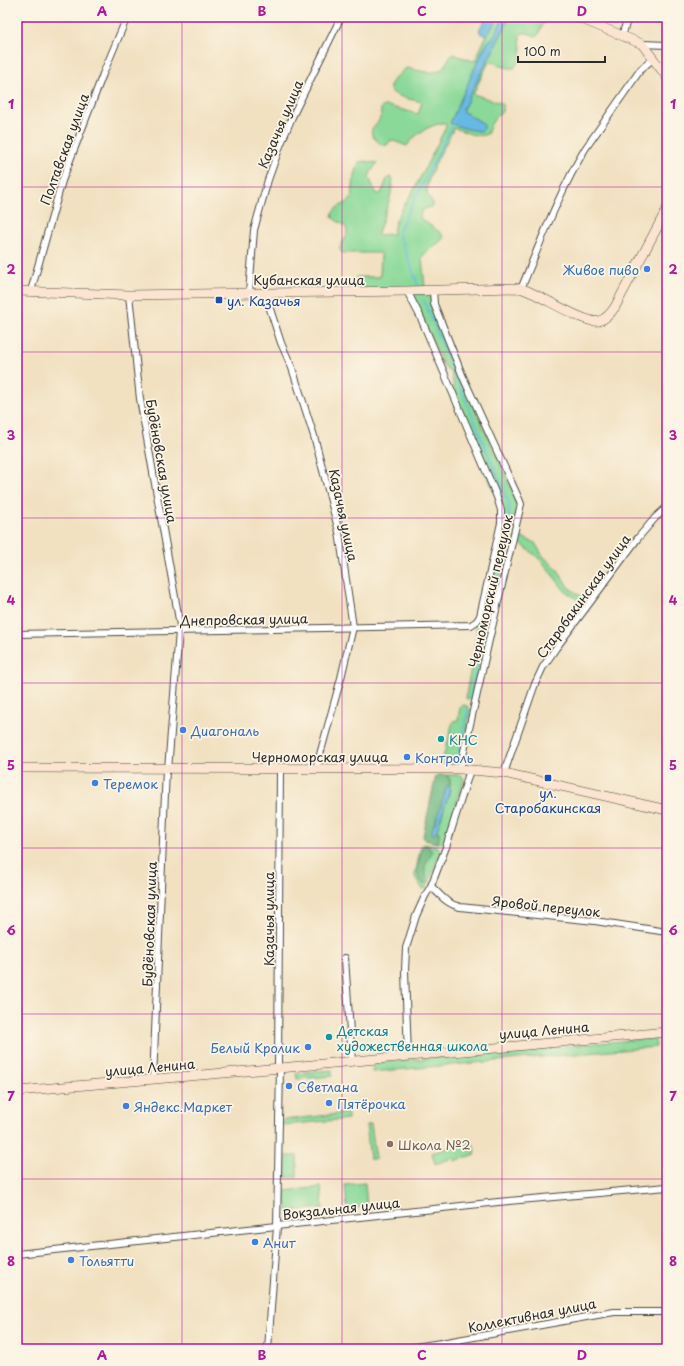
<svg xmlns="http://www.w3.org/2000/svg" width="684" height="1366" font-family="'Playpen Sans',sans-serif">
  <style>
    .green { fill: #8ad998; stroke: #5a8262 }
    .forest { fill: #6fb980; stroke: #4d7256 }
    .water { fill: #66b9e2; stroke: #487286 }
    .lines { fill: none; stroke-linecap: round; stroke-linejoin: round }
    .stream { stroke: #66b9e2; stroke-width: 1.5 }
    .street-casing { stroke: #494642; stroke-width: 8 }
    .secondary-casing { stroke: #494642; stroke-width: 10 }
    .street { stroke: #fff; stroke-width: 6 }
    .secondary { stroke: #fce5d0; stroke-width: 9 }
    .grid { fill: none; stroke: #b5179e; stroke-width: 1; stroke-opacity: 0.55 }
    .shop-dot { fill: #3f7fe0; stroke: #fcf5e5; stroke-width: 1.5 }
    .transit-dot { fill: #1a4fb4; stroke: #fcf5e5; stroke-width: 1.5 }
    .culture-dot { fill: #0f9aa8; stroke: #fcf5e5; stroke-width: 1.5 }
    .education-dot { fill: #8d6e63; stroke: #fcf5e5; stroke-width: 1.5 }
    .labels { text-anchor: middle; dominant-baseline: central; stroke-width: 3.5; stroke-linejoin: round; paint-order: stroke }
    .street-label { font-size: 13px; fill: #2b2b2b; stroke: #fcf5e5 }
    .shop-label { font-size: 13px; fill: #366cbe; stroke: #fcf5e5; text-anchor: start }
    .transit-label { font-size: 13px; fill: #164399; stroke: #fcf5e5; text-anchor: start }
    .culture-label { font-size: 13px; fill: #0d838f; stroke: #fcf5e5; text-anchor: start }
    .education-label { font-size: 13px; fill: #785e54; stroke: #fcf5e5; text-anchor: start }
    .neatline { fill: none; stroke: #b5179e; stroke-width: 1.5 }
    .grid-label { font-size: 13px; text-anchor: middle; font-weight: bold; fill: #b5179e }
  </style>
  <rect width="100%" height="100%" fill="#fcf5e5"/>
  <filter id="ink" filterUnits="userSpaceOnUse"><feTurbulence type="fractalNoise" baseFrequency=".025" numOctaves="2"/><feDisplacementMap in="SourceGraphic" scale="8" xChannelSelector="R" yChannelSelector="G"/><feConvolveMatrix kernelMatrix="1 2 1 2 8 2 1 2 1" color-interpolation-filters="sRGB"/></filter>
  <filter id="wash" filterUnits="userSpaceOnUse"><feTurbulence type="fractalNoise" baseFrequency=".012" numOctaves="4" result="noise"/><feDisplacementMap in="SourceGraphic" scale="16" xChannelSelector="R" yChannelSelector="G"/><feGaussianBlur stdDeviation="0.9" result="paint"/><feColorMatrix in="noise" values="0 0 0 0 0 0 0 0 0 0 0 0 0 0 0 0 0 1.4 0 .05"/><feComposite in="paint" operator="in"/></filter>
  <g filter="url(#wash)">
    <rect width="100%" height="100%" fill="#f1e1c1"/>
    <g class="green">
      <path d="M 499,17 L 504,17 L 493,38 L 488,42 L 482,52 L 451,123 L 463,128 L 478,131 L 481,122 L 462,111 L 510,17 L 523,17 L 523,18 L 529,21 L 531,17 L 546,17 L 538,35 L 536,36 C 511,26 523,42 521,53 C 520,58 518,64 514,68 C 502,69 499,62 489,62 L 473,94 L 501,103 L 503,104 C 505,113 497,115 493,121 C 490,125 489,130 487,134 C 478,139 464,131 454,128 C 447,142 425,177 427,192 C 427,198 434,200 433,206 L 422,210 L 420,216 L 421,219 L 441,233 L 444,237 C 438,246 426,249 422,258 L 425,288 L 355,290 L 356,277 L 380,277 L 381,253 L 342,253 C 335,246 348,240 347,231 C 346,222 335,223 332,216 C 335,203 347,207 352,197 C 353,193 352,191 353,187 C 353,179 357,170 359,162 L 363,161 L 377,163 L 371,172 L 369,177 L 376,193 L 381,194 L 387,179 L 389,177 L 393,179 L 390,198 L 378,233 L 379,235 L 393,234 C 393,218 410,198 417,184 C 427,165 436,146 446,127 L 445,123 L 442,123 C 428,126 415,134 407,146 L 391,140 L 387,145 C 382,146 379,143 376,140 C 365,129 377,127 380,118 C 381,115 381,111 381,108 L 384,106 L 388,106 L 418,114 L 422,102 C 414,100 387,96 390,86 C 392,80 400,73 405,69 L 407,68 C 419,70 434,77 444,67 C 447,63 448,57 453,54 L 473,61 L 475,60 L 487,35 Z"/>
      <path d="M 430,293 L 431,302 L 461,378 L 515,496 L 517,506 L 474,699 L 468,700 L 466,698 L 466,695 L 477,633 L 475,626 L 479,621 L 503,514 L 455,393 L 451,372 L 443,365 L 412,294 Z"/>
      <path d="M 516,535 L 535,543 L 543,556 L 558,570 L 568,587 L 585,599 L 583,603 L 565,591 L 541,560 L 515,539 Z"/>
      <path d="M 463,705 L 467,706 L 471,710 L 459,766 L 445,765 L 442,764 L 442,762 L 453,721 L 458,720 L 460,707 Z"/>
      <path d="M 447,775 L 460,775 L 463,777 L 464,779 L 445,842 L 436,843 L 439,835 L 437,830 L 450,790 L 450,780 Z"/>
      <path d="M 424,844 L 436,846 L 441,850 L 429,883 L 425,889 L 422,888 L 415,877 L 415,874 L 421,846 Z"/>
      <path d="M 655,1038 L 656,1047 L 372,1072 L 373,1063 Z"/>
      <path d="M 332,1070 L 332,1076 L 297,1079 L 296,1073 Z"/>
      <path d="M 348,1113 L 348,1119 L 283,1125 L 283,1120 Z"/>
      <path d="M 371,1124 L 376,1159 L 370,1159 L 366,1125 Z"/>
      <path d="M 472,1140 L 476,1154 L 454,1161 L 453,1158 L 435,1164 L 432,1153 Z"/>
      <rect x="286" y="1156" width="11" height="21"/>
      <path d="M 365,1183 L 367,1207 L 347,1208 L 345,1185 Z"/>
      <path d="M 321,1187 L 323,1208 L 287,1211 L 285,1191 Z"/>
    </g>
    <g class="forest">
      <path d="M 438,775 L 447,775 L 450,780 L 450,787 L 449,786 L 432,829 L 436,833 L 437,830 L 439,832 L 439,839 L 436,843 L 425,840 L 423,836 L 434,784 L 436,776 Z"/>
      <path d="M 425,845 L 429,847 L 432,852 C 430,858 424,864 425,870 C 425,875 428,877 427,882 L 424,884 C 412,876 420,860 422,848 Z"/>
    </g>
    <g class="water">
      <path d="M 486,17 L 499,17 L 487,35 L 481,34 L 479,30 Z"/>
      <path d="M 504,17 L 510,17 L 462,111 L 481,122 L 484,125 L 484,128 L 482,131 C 471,131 460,127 450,123 L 482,52 L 488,42 L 493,38 Z"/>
      <path d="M 447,786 L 449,786 L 450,787 L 450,790 L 436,833 L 433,835 L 432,832 L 432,829 L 436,821 Z"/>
    </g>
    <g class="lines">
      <g class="stream">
        <path d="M 418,285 L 399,234 L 399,230 L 453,124"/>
        <path d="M 424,301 L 509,504 L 509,516 L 470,699"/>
        <path d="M 457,758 L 468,709"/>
      </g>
    </g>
  </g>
  <g filter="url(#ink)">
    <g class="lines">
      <g class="street-casing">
        <g id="street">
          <path d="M 622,36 L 628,17"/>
          <path d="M 642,44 L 667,45"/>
          <path d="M 521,289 C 541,241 559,193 585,149 L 641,69 L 653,59"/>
          <path d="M 433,290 L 434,304 L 463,377 L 519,499 L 521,504 L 489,640 L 460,769"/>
          <path d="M 31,291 L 62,181 L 103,74 L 127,17"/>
          <path d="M 249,293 L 254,230 L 268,180 L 280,146 L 292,117 L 341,17"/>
          <path d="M 268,293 L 270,309 L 281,343 L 292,368 L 314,436 L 339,532 L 353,627 L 341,678 L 316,769"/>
          <path d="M 129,295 L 140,399 L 181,631"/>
          <path d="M 17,634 L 471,625 L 477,621 L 480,616 L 501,523 L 501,510 L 497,497 L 420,316 L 407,291"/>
          <path d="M 168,770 L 179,631"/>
          <path d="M 504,773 L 535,684 L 543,667 L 556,648 L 638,538 L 655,518 L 667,507"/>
          <path d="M 431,886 C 440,895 447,904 460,907 L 595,921 L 667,932"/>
          <path d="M 345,958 L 352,1061"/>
          <path d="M 408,1056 L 405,971 L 406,948 L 416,916 L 425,896 L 431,886 L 446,847 L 470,770"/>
          <path d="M 278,1068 L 280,769"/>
          <path d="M 153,1080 L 166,769"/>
          <path d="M 17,1254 L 498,1202 L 667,1187"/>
          <path d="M 268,1349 L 277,1226 L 280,1068"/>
          <path d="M 402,1349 L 441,1343 L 614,1312 L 667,1312"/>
        </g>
      </g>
      <g class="secondary-casing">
        <g id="secondary">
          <path d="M 577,17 L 642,44 L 667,77"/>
          <path d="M 17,291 L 129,295 L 407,291 L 513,288 C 517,288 521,288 525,290 C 541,295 586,325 599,321 C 606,319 611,313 615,307 L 667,209"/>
          <path d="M 17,768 L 460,769 L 504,773 L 667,810"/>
          <path d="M 17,1091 L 269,1069 L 667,1032"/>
        </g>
      </g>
      <use href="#street" class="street"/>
      <use href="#secondary" class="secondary"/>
    </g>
  </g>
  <path class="grid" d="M 182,17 L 182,1349M 342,17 L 342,1349M 502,17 L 502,1349M 17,187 L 667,187M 17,352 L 667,352M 17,518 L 667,518M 17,683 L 667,683M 17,848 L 667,848M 17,1014 L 667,1014M 17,1179 L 667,1179"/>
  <g class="shop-dot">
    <circle cx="647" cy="269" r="4"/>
    <circle cx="183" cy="730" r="4"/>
    <circle cx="407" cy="757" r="4"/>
    <circle cx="95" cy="783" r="4"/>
    <circle cx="308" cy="1047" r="4"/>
    <circle cx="289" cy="1086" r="4"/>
    <circle cx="329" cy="1103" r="4"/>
    <circle cx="126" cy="1106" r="4"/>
    <circle cx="255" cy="1242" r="4"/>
    <circle cx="71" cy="1260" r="4"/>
  </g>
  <g class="transit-dot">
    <rect x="215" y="296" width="8" height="8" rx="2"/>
    <rect x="544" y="774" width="8" height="8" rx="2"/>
  </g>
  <g class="culture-dot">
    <circle cx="441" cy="739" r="4"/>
    <circle cx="329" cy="1037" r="4"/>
  </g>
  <circle class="education-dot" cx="390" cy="1144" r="4"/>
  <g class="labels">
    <g class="street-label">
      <text transform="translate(280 124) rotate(-67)">Казачья улица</text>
      <text transform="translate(64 149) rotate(-70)">Полтавская улица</text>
      <text x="309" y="279">Кубанская улица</text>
      <text transform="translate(162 461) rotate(80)">Будёновская улица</text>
      <text transform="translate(344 515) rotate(78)">Казачья улица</text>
      <text transform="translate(490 591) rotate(-77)">Черноморский переулок</text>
      <text transform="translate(583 596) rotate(-54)">Старобакинская улица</text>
      <text transform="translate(244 619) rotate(-1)">Днепровская улица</text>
      <text x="320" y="756">Черноморская улица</text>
      <text transform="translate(546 906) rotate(6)">Яровой переулок</text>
      <text transform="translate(268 919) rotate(-90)">Казачья улица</text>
      <text transform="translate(149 924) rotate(-88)">Будёновская улица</text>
      <text transform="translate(544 1030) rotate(-5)">улица Ленина</text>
      <text transform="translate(150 1067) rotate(-5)">улица Ленина</text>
      <text transform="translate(341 1208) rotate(-6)">Вокзальная улица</text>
      <text transform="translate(532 1315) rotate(-11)">Коллективная улица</text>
    </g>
    <g class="shop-label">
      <text x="639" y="269" text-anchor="end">Живое пиво</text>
      <text x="191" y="730">Диагональ</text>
      <text x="415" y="757">Контроль</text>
      <text x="103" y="783">Теремок</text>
      <text x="300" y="1047" text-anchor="end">Белый Кролик</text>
      <text x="297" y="1086">Светлана</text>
      <text x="337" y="1103">Пятёрочка</text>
      <text x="134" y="1106">Яндекс.Маркет</text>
      <text x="263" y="1242">Анит</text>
      <text x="79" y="1260">Тольятти</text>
    </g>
    <g class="transit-label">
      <text x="227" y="300">ул. Казачья</text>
      <text x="548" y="792" text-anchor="middle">ул.<tspan x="548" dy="15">Старобакинская</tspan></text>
    </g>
    <g class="culture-label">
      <text x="449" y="739">КНС</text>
      <text x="337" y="1030">Детская<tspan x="337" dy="15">художественная школа</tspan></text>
    </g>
    <g class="education-label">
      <text x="398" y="1144">Школа №2</text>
    </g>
  </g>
  <rect width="684" height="1366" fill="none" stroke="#fcf5e5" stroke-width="44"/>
  <path d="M518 56v6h87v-6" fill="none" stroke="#2b2b2b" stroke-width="2"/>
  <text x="524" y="56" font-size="12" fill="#2b2b2b" stroke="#fcf5e5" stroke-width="3" paint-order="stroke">100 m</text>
  <rect x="22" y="22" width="640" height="1322" class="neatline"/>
  <g class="grid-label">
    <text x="102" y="16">A</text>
    <text x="262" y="16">B</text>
    <text x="422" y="16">C</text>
    <text x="582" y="16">D</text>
    <text x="11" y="109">1</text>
    <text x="673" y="109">1</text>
    <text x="11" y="274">2</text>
    <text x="673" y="274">2</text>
    <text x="11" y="440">3</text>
    <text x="673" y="440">3</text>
    <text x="11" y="605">4</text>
    <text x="673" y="605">4</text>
    <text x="11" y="770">5</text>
    <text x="673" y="770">5</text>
    <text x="11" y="935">6</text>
    <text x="673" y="935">6</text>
    <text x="11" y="1101">7</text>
    <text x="673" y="1101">7</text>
    <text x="11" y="1266">8</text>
    <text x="673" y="1266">8</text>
    <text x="102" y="1360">A</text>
    <text x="262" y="1360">B</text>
    <text x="422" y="1360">C</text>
    <text x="582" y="1360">D</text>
  </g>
</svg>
